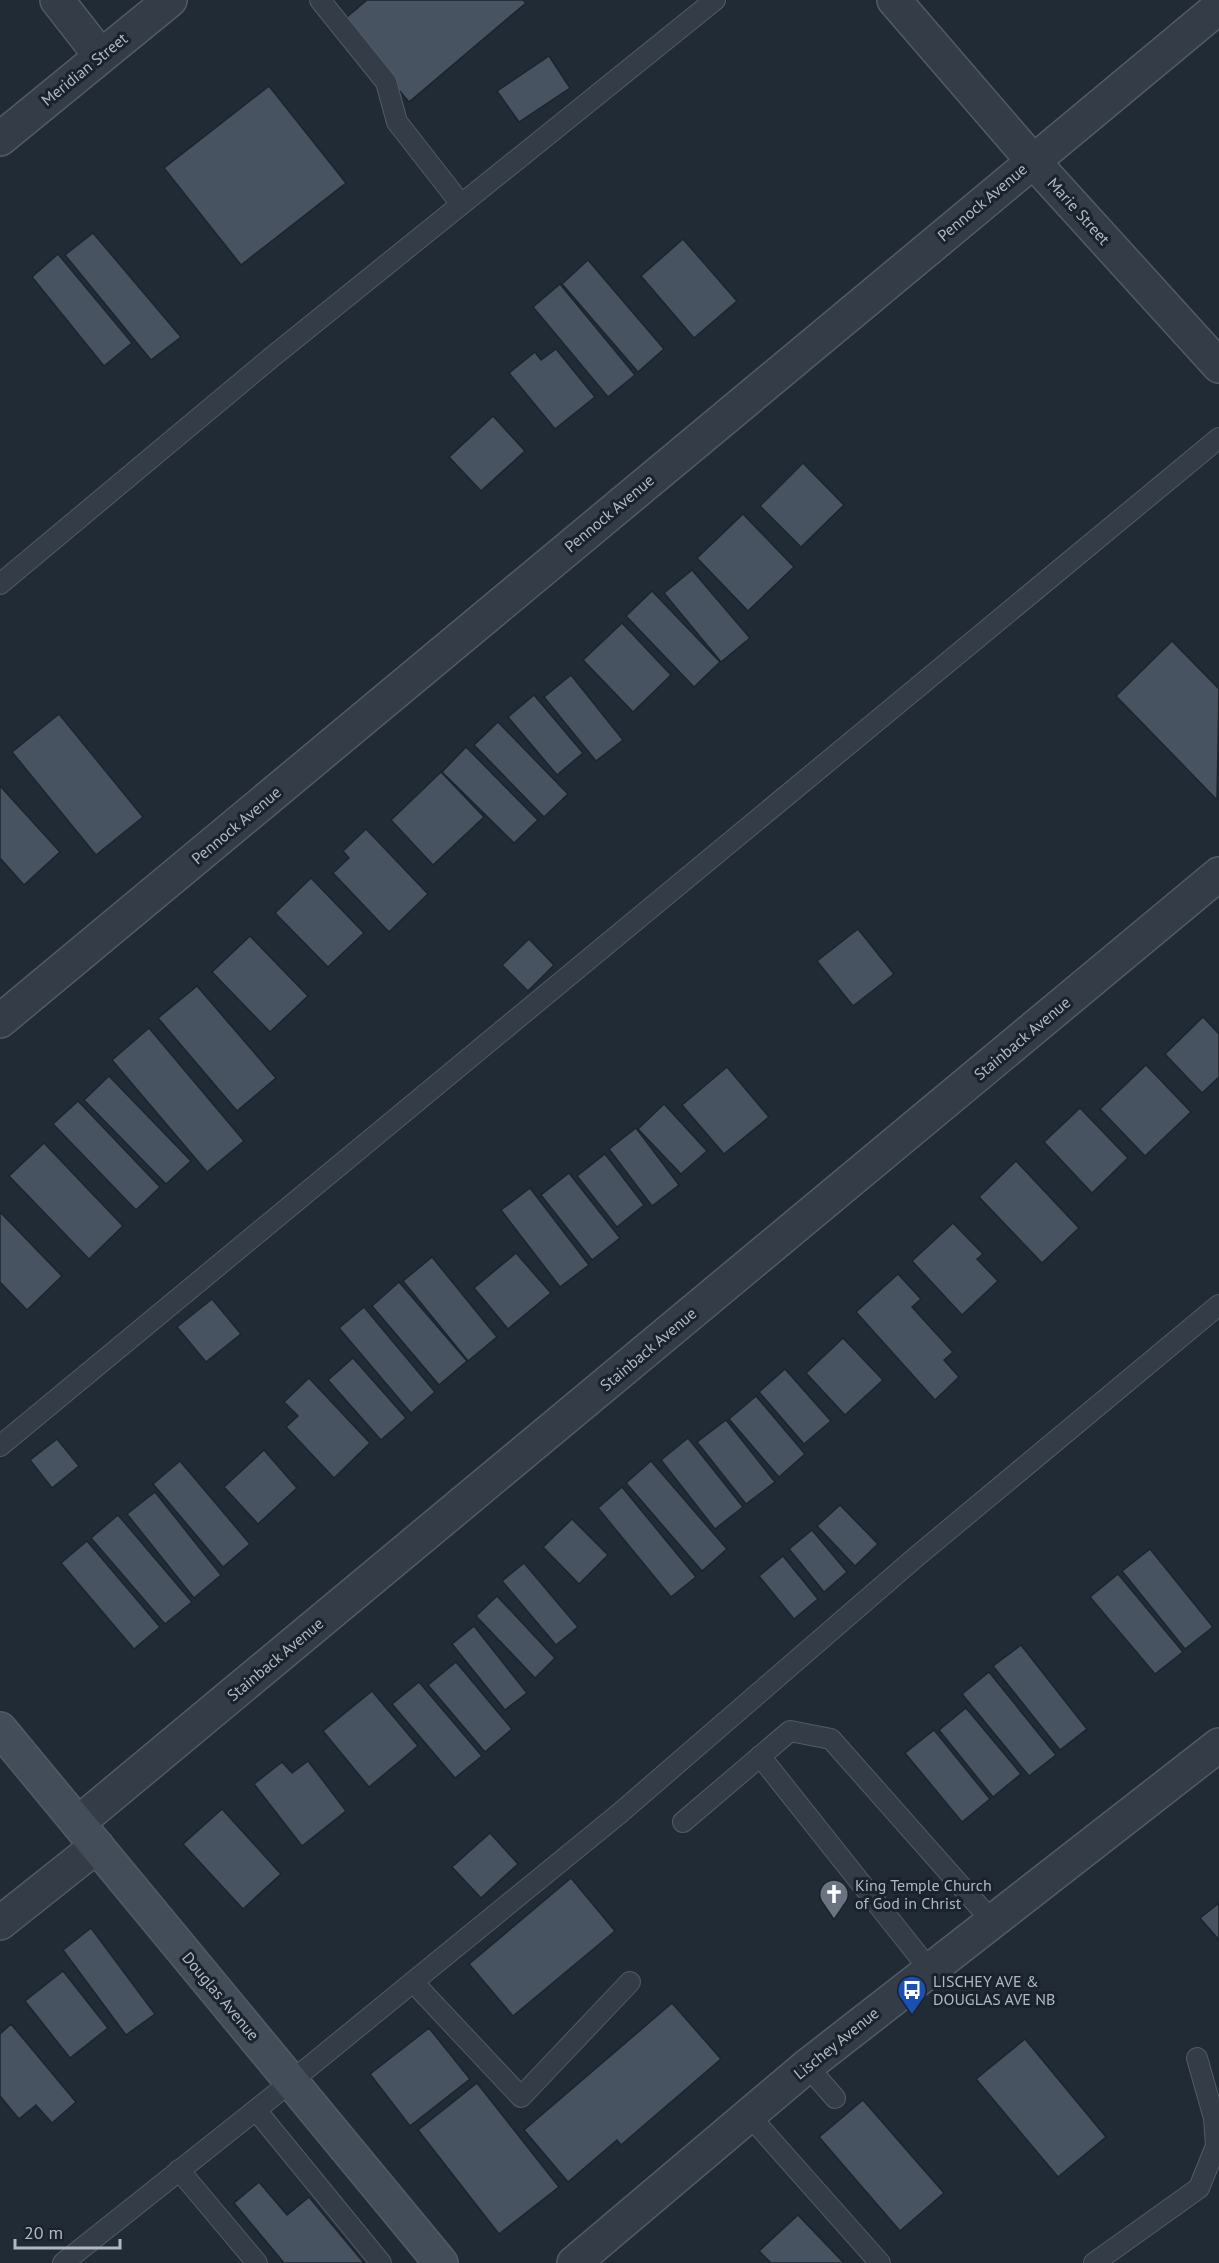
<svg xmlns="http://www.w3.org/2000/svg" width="1219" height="2263" font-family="'PT Sans',sans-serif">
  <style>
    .building { fill: #475360; stroke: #1c242e; stroke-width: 1.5 }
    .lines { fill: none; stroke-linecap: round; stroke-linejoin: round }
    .service-casing { stroke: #525b65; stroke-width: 22 }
    .minor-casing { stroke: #525b65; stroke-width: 36 }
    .tertiary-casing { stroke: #525b65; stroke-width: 36 }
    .secondary-casing { stroke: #525b65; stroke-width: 36 }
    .service { stroke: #343d47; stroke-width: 20 }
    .minor { stroke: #343d47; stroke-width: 33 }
    .tertiary { stroke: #343d47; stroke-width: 33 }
    .secondary { stroke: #434d5a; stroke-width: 33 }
    .labels { text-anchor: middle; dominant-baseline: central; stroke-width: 6; stroke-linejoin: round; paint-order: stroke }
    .street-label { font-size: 16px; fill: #afb8c4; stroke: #1a222c }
    .poi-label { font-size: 16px; fill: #afb8c4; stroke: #1a222c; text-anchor: start }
  </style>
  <rect width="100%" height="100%" fill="#212b36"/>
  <g class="building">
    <path d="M 367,0 L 523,0 L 526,3 L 409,102 L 341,22 Z"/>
    <path d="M 549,56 L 570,88 L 519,122 L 497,91 Z"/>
    <path d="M 269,86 L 346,183 L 241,265 L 164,168 Z"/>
    <path d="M 93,233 L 181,337 L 151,360 L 65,255 Z"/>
    <path d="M 683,239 L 737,301 L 694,338 L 641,276 Z"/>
    <path d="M 58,254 L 132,343 L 104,366 L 32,277 Z"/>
    <path d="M 588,260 L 664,349 L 638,372 L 562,284 Z"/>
    <path d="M 560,284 L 635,375 L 608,397 L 533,307 Z"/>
    <path d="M 556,349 L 595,397 L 555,429 L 509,373 L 535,352 L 541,360 Z"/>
    <path d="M 493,416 L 525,451 L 481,491 L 449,457 Z"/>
    <path d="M 803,463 L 844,505 L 801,547 L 760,506 Z"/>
    <path d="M 743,514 L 794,567 L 748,611 L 697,558 Z"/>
    <path d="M 692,570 L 750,638 L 721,662 L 664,593 Z"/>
    <path d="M 652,591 L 720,662 L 694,687 L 626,616 Z"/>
    <path d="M 622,623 L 671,675 L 633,712 L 583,660 Z"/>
    <path d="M 1172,641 L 1219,689 L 1217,800 L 1116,696 Z"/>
    <path d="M 571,675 L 623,740 L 596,761 L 544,697 Z"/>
    <path d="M 534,695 L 583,753 L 557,775 L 508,717 Z"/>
    <path d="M 59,714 L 143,817 L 96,855 L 12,752 Z"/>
    <path d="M 498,722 L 568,794 L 544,817 L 474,745 Z"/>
    <path d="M 466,747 L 538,820 L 514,843 L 442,772 Z"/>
    <path d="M 441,772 L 484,817 L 433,865 L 391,820 Z"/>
    <path d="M 0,786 L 60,852 L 24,885 L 0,858 Z"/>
    <path d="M 366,829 L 428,894 L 389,932 L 333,873 L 349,858 L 343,851 Z"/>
    <path d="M 311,878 L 364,933 L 328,967 L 275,913 Z"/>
    <path d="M 858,929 L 894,974 L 853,1006 L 817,961 Z"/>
    <path d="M 250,936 L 308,996 L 270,1032 L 212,972 Z"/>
    <path d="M 529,939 L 554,965 L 528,991 L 502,965 Z"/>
    <path d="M 197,986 L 276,1078 L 237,1111 L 158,1018 Z"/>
    <path d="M 1203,1017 L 1219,1034 L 1219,1077 L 1202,1093 L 1165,1054 Z"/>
    <path d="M 149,1028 L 244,1141 L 207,1172 L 112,1060 Z"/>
    <path d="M 1146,1065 L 1191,1112 L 1145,1156 L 1100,1109 Z"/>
    <path d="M 727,1067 L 769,1117 L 724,1154 L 682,1105 Z"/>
    <path d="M 109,1076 L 191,1161 L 166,1184 L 84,1100 Z"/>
    <path d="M 78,1101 L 160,1187 L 136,1210 L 53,1124 Z"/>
    <path d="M 664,1104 L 707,1151 L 681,1174 L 638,1129 Z"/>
    <path d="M 1080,1108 L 1128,1158 L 1092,1193 L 1044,1142 Z"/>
    <path d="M 636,1128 L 679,1185 L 652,1206 L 609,1149 Z"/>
    <path d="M 44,1143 L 123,1226 L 89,1259 L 9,1176 Z"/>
    <path d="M 605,1154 L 644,1205 L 617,1227 L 577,1176 Z"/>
    <path d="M 1016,1161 L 1079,1228 L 1042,1263 L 979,1197 Z"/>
    <path d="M 569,1173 L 620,1238 L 592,1260 L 541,1195 Z"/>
    <path d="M 530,1188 L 589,1265 L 560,1287 L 501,1210 Z"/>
    <path d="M 0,1212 L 62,1276 L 27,1310 L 0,1282 Z"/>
    <path d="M 953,1223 L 983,1254 L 977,1259 L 998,1281 L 962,1315 L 912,1261 Z"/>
    <path d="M 516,1253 L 551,1293 L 508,1329 L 474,1288 Z"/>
    <path d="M 432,1257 L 497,1337 L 468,1361 L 403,1281 Z"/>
    <path d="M 898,1274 L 921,1299 L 912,1307 L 953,1352 L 944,1360 L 959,1377 L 935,1400 L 856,1312 Z"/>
    <path d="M 399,1282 L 467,1361 L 439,1385 L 372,1306 Z"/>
    <path d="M 212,1299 L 241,1334 L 206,1362 L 177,1327 Z"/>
    <path d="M 364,1307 L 435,1392 L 411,1413 L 339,1328 Z"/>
    <path d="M 843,1338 L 883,1380 L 845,1415 L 806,1373 Z"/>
    <path d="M 353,1358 L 406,1418 L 381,1440 L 328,1380 Z"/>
    <path d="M 785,1369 L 831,1421 L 804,1444 L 759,1392 Z"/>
    <path d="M 309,1378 L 370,1443 L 334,1478 L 286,1427 L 298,1416 L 284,1402 Z"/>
    <path d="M 756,1396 L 805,1454 L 779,1477 L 729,1419 Z"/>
    <path d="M 726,1420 L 775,1482 L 746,1504 L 697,1442 Z"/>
    <path d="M 688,1438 L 743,1507 L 715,1529 L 661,1460 Z"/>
    <path d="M 57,1439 L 79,1466 L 52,1488 L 30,1460 Z"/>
    <path d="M 264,1450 L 297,1488 L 258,1524 L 224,1487 Z"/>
    <path d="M 180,1461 L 250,1544 L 223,1567 L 153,1484 Z"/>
    <path d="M 651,1461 L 727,1549 L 702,1571 L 626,1483 Z"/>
    <path d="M 622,1487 L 696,1577 L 671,1597 L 598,1508 Z"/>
    <path d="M 155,1492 L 221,1575 L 194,1598 L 127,1514 Z"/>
    <path d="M 840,1505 L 878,1544 L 855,1566 L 817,1526 Z"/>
    <path d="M 118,1515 L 192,1602 L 165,1624 L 91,1538 Z"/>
    <path d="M 572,1519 L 608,1555 L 579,1584 L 543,1547 Z"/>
    <path d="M 812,1530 L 847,1572 L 824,1592 L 789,1549 Z"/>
    <path d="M 87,1541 L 160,1627 L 134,1649 L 61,1563 Z"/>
    <path d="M 1150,1549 L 1213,1627 L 1185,1649 L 1122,1571 Z"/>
    <path d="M 783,1556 L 818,1599 L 794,1619 L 759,1576 Z"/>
    <path d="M 524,1563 L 578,1627 L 556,1645 L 502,1581 Z"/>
    <path d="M 1118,1574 L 1183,1652 L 1155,1674 L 1090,1597 Z"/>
    <path d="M 497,1596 L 555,1658 L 535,1678 L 476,1616 Z"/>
    <path d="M 474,1626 L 527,1693 L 505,1710 L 452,1644 Z"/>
    <path d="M 1021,1645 L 1087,1729 L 1060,1750 L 993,1666 Z"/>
    <path d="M 456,1662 L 512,1729 L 485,1752 L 428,1685 Z"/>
    <path d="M 989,1672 L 1056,1755 L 1029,1776 L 962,1694 Z"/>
    <path d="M 419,1682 L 482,1756 L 455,1778 L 392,1704 Z"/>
    <path d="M 372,1691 L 418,1746 L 369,1787 L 323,1731 Z"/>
    <path d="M 966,1708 L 1021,1774 L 993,1797 L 939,1730 Z"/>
    <path d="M 934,1730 L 990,1799 L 962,1822 L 905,1753 Z"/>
    <path d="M 308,1761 L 346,1811 L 302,1846 L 254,1784 L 282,1762 L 292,1773 Z"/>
    <path d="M 222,1809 L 281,1874 L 243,1909 L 183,1844 Z"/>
    <path d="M 490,1833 L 518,1864 L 481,1898 L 452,1867 Z"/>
    <path d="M 571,1878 L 615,1931 L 513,2016 L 469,1964 Z"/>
    <path d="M 1219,1903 L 1219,1940 L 1200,1918 Z"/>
    <path d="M 91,1928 L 155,2014 L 126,2035 L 63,1950 Z"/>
    <path d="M 63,1971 L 108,2028 L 70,2058 L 25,2001 Z"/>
    <path d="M 672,2003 L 721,2059 L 621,2145 L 617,2140 L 568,2182 L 524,2130 Z"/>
    <path d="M 11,2024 L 76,2102 L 52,2123 L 36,2105 L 19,2119 L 0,2096 L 0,2034 Z"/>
    <path d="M 429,2028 L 470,2079 L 410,2126 L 370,2074 Z"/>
    <path d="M 1025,2039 L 1106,2137 L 1058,2177 L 976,2079 Z"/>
    <path d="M 477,2083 L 559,2187 L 499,2234 L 418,2130 Z"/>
    <path d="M 863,2100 L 944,2193 L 900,2231 L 819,2137 Z"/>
    <path d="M 259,2182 L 287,2215 L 309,2197 L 364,2263 L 284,2263 L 234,2203 Z"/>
    <path d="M 798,2215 L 844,2263 L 771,2263 L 759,2251 Z"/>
  </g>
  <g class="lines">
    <g class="service-casing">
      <g id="service">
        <path d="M 320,0 L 386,82 L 397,122 L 461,204"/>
        <path d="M 0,584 L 272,357 L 715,0"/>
        <path d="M 0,1446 L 1219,438"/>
        <path d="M 760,1756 L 929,1969"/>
        <path d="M 683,1822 L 790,1731 L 831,1739 L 991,1920"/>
        <path d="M 413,1982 L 521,2097 L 630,1982"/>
        <path d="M 807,2066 L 835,2098"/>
        <path d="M 256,2110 L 381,2263"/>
        <path d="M 748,2114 L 880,2263"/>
        <path d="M 179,2170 L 257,2263"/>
        <path d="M 63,2263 L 272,2097 L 620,1813 L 916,1557 L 1219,1305"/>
        <path d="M 1094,2263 L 1199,2188 L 1216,2146 L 1214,2118 L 1197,2058"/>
      </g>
    </g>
    <g class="minor-casing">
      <g id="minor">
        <path d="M 57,0 L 100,55"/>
        <path d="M 894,0 L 1032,160 L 1219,366"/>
        <path d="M 0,1021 L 1219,7"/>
        <path d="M 78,1823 L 1219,874"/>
        <path d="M 0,1923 L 97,1846"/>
      </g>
    </g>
    <g class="tertiary-casing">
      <g id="tertiary">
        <path d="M 0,139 L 170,0"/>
        <path d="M 574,2263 L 807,2066 L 1219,1745"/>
      </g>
    </g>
    <g class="secondary-casing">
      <path id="secondary" d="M 0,1729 L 441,2263"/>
    </g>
    <use href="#service" class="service"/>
    <use href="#minor" class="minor"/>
    <use href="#tertiary" class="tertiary"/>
    <use href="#secondary" class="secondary"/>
  </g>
  <defs>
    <g id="church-pin" transform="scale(1.5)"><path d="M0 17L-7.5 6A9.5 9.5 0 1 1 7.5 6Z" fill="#6b7280" stroke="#1a222c"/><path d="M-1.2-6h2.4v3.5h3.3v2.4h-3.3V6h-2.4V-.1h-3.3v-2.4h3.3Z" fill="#fff"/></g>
    <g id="bus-pin" transform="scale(1.5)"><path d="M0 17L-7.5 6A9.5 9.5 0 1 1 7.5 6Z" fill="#1a4fb4" stroke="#1a222c"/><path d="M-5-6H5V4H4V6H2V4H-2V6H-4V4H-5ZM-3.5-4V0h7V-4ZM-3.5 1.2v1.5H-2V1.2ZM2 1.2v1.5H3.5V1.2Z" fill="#fff"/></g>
  </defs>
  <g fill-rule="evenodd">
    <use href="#church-pin" x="834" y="1894"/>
    <use href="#bus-pin" x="912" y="1990"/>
  </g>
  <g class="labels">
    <g class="street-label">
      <text transform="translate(84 69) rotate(-39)">Meridian Street</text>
      <text transform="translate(982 202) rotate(-40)">Pennock Avenue</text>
      <text transform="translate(1079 211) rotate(48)">Marie Street</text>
      <text transform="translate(609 513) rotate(-40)">Pennock Avenue</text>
      <text transform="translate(236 825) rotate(-40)">Pennock Avenue</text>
      <text transform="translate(1022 1038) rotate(-40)">Stainback Avenue</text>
      <text transform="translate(648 1349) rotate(-40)">Stainback Avenue</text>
      <text transform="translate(275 1659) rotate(-40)">Stainback Avenue</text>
      <text transform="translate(221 1996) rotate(50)">Douglas Avenue</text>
      <text transform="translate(836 2043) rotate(-39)">Lischey Avenue</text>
    </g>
    <g class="poi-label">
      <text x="855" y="1885">King Temple Church<tspan x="855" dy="18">of God in Christ</tspan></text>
      <text x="933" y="1981">LISCHEY AVE &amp;<tspan x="933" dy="18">DOUGLAS AVE NB</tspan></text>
    </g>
  </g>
  <path d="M15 2239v9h105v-9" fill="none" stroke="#afb8c4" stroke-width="3"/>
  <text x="24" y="2239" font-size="18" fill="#afb8c4" stroke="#1a222c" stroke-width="4.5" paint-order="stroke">20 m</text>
</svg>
